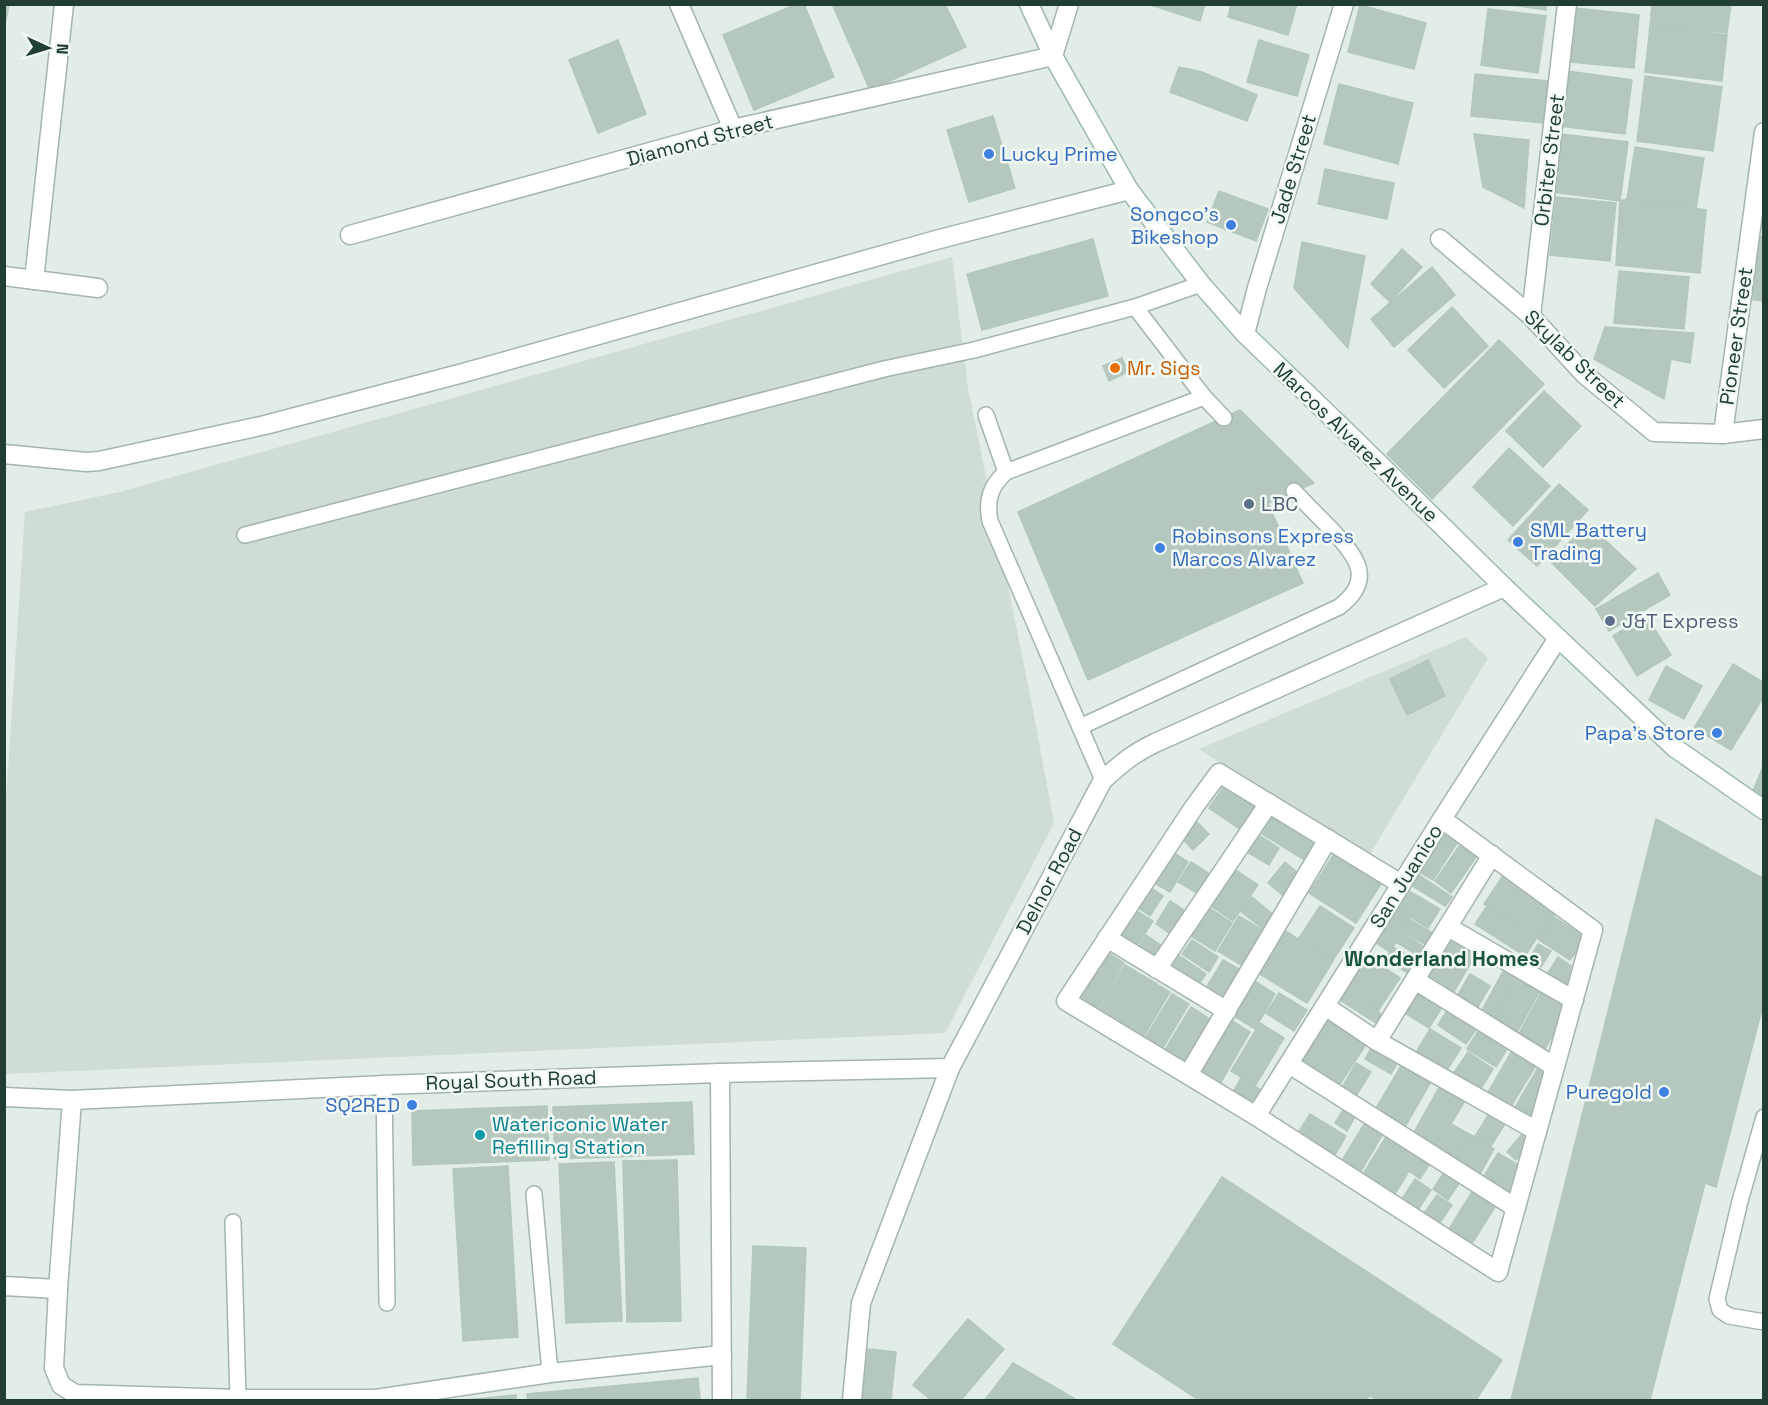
<svg xmlns="http://www.w3.org/2000/svg" width="1768" height="1405" font-family="'Space Grotesk',sans-serif">
  <style>
    .built { fill: #cfddd4 }
    .building { fill: #b6c8be; stroke: #b3c7bc; stroke-width: 1.5 }
    .lines { fill: none; stroke-linecap: round; stroke-linejoin: round }
    .service-casing { stroke: #a3b5ac; stroke-width: 18 }
    .minor-casing { stroke: #a3b5ac; stroke-width: 21 }
    .tertiary-casing { stroke: #a3b5ac; stroke-width: 21 }
    .secondary-casing { stroke: #9ebaac; stroke-width: 21 }
    .service { stroke: #fff; stroke-width: 15 }
    .minor { stroke: #fff; stroke-width: 18 }
    .tertiary { stroke: #fff; stroke-width: 18 }
    .secondary { stroke: #fff; stroke-width: 18 }
    .shop-dot { fill: #3f7fe0; stroke: #f2f9f4; stroke-width: 2 }
    .food-dot { fill: #e8710a; stroke: #f2f9f4; stroke-width: 2 }
    .service-dot { fill: #5c6f8a; stroke: #f2f9f4; stroke-width: 2 }
    .culture-dot { fill: #0f9aa8; stroke: #f2f9f4; stroke-width: 2 }
    .labels { text-anchor: middle; dominant-baseline: central; stroke-width: 5; stroke-linejoin: round; paint-order: stroke }
    .street-label { font-size: 20px; fill: #203f32; stroke: #f2f9f4 }
    .shop-label { font-size: 20px; fill: #366cbe; stroke: #f2f9f4; text-anchor: end }
    .food-label { font-size: 20px; fill: #c56008; stroke: #f2f9f4; text-anchor: start }
    .service-label { font-size: 20px; fill: #4e5e75; stroke: #f2f9f4; text-anchor: start }
    .culture-label { font-size: 20px; fill: #0d838f; stroke: #f2f9f4; text-anchor: start }
    .neighbourhood-label { font-size: 21px; font-weight: bold; fill: #1a533c; stroke: #f2f9f4 }
  </style>
  <rect width="100%" height="100%" fill="#e1ede6"/>
  <g class="built">
    <path d="M 952,257 L 968,388 L 1034,715 L 1054,823 L 945,1033 L 5,1074 L 5,815 L 25,512 L 120,492 Z"/>
    <path d="M 1466,637 L 1488,658 L 1367,859 L 1199,749 Z"/>
  </g>
  <g class="building">
    <path d="M 4,4 L 9,4 L 6,20 L 4,20 Z"/>
    <path d="M 797,4 L 804,4 L 834,77 L 754,110 L 723,35 Z"/>
    <path d="M 832,4 L 945,4 L 966,47 L 870,90 Z"/>
    <path d="M 1148,4 L 1205,4 L 1200,21 Z"/>
    <path d="M 1231,4 L 1297,4 L 1288,35 L 1228,17 Z"/>
    <path d="M 1506,4 L 1547,4 L 1546,10 Z"/>
    <path d="M 1652,4 L 1731,4 L 1727,33 L 1650,26 Z"/>
    <path d="M 1360,5 L 1426,23 L 1414,69 L 1348,52 Z"/>
    <path d="M 1575,8 L 1639,15 L 1634,68 L 1570,62 Z"/>
    <path d="M 1488,9 L 1546,16 L 1538,73 L 1481,65 Z"/>
    <path d="M 1650,26 L 1727,35 L 1722,81 L 1645,72 Z"/>
    <path d="M 618,40 L 646,114 L 598,133 L 569,60 Z"/>
    <path d="M 1259,40 L 1309,55 L 1297,96 L 1247,82 Z"/>
    <path d="M 1179,67 L 1202,72 L 1257,95 L 1247,121 L 1170,92 Z"/>
    <path d="M 1567,71 L 1632,80 L 1625,134 L 1559,126 Z"/>
    <path d="M 1475,74 L 1548,81 L 1544,123 L 1471,116 Z"/>
    <path d="M 1645,76 L 1722,87 L 1713,151 L 1637,141 Z"/>
    <path d="M 1339,84 L 1413,103 L 1398,164 L 1324,144 Z"/>
    <path d="M 993,116 L 1015,188 L 969,202 L 947,130 Z"/>
    <path d="M 1474,134 L 1529,140 L 1524,208 L 1483,187 Z"/>
    <path d="M 1561,134 L 1628,142 L 1620,201 L 1553,192 Z"/>
    <path d="M 1635,147 L 1704,158 L 1696,209 L 1627,199 Z"/>
    <path d="M 1325,169 L 1394,183 L 1387,219 L 1318,204 Z"/>
    <path d="M 1219,191 L 1268,209 L 1256,241 L 1207,222 Z"/>
    <path d="M 1556,197 L 1616,203 L 1610,261 L 1550,255 Z"/>
    <path d="M 1627,199 L 1706,210 L 1700,273 L 1616,265 L 1620,201 Z"/>
    <path d="M 1753,236 L 1764,237 L 1764,301 L 1746,299 Z"/>
    <path d="M 1093,239 L 1108,296 L 982,330 L 967,274 Z"/>
    <path d="M 1302,242 L 1365,256 L 1348,348 L 1294,288 Z"/>
    <path d="M 1402,249 L 1422,267 L 1390,302 L 1371,284 Z"/>
    <path d="M 1432,267 L 1455,295 L 1394,347 L 1371,319 Z"/>
    <path d="M 1619,271 L 1689,277 L 1684,329 L 1614,323 Z"/>
    <path d="M 1452,307 L 1488,346 L 1444,388 L 1408,350 Z"/>
    <path d="M 1605,327 L 1694,333 L 1690,363 L 1671,359 L 1664,399 L 1594,359 Z"/>
    <path d="M 1499,340 L 1544,384 L 1432,499 L 1387,454 Z"/>
    <path d="M 1122,358 L 1128,372 L 1109,381 L 1103,366 Z"/>
    <path d="M 1544,391 L 1581,426 L 1543,467 L 1506,431 Z"/>
    <path d="M 1240,410 L 1314,483 L 1268,503 L 1303,583 L 1088,680 L 1018,512 Z"/>
    <path d="M 1509,448 L 1550,486 L 1513,526 L 1473,487 Z"/>
    <path d="M 1559,484 L 1588,510 L 1537,566 L 1508,540 Z"/>
    <path d="M 1587,523 L 1636,569 L 1595,606 L 1551,562 Z"/>
    <path d="M 1658,573 L 1670,595 L 1609,631 L 1596,609 Z"/>
    <path d="M 1646,615 L 1671,655 L 1637,676 L 1613,636 Z"/>
    <path d="M 1428,660 L 1445,696 L 1407,715 L 1390,679 Z"/>
    <path d="M 1733,664 L 1764,683 L 1764,696 L 1731,750 L 1694,728 Z"/>
    <path d="M 1666,666 L 1702,686 L 1684,719 L 1649,700 Z"/>
    <path d="M 1764,764 L 1764,801 L 1751,796 Z"/>
    <path d="M 1224,786 L 1259,809 L 1244,832 L 1209,808 Z"/>
    <path d="M 1272,818 L 1315,845 L 1306,861 L 1262,834 Z"/>
    <path d="M 1656,819 L 1764,879 L 1764,1001 L 1716,1187 L 1705,1183 L 1650,1400 L 1511,1400 Z"/>
    <path d="M 1196,821 L 1209,834 L 1193,850 L 1180,836 Z"/>
    <path d="M 1440,828 L 1459,840 L 1433,880 L 1415,869 Z"/>
    <path d="M 1257,834 L 1279,848 L 1269,865 L 1247,852 Z"/>
    <path d="M 1460,845 L 1477,856 L 1451,893 L 1435,881 Z"/>
    <path d="M 1170,850 L 1188,862 L 1170,892 L 1151,881 Z"/>
    <path d="M 1334,854 L 1381,884 L 1356,923 L 1309,893 Z"/>
    <path d="M 1191,862 L 1214,877 L 1202,896 L 1178,882 Z"/>
    <path d="M 1285,862 L 1299,874 L 1282,895 L 1268,883 Z"/>
    <path d="M 1233,868 L 1258,885 L 1233,921 L 1208,904 Z"/>
    <path d="M 1413,871 L 1452,897 L 1445,906 L 1406,882 Z"/>
    <path d="M 1504,874 L 1557,910 L 1539,939 L 1484,904 Z"/>
    <path d="M 1147,885 L 1163,896 L 1150,916 L 1134,905 Z"/>
    <path d="M 1402,887 L 1440,909 L 1428,928 L 1391,906 Z"/>
    <path d="M 1252,897 L 1274,915 L 1263,929 L 1240,911 Z"/>
    <path d="M 1170,901 L 1190,914 L 1175,937 L 1156,924 Z"/>
    <path d="M 1320,906 L 1354,928 L 1333,960 L 1299,938 Z"/>
    <path d="M 1390,906 L 1410,919 L 1390,952 L 1370,939 Z"/>
    <path d="M 1487,906 L 1536,939 L 1525,956 L 1475,924 Z"/>
    <path d="M 1209,908 L 1232,923 L 1215,951 L 1191,936 Z"/>
    <path d="M 1133,909 L 1153,921 L 1134,951 L 1115,938 Z"/>
    <path d="M 1239,916 L 1262,930 L 1241,965 L 1218,951 Z"/>
    <path d="M 1554,917 L 1586,938 L 1570,960 L 1539,940 Z"/>
    <path d="M 1410,920 L 1436,935 L 1430,947 L 1403,932 Z"/>
    <path d="M 1279,927 L 1333,961 L 1307,1003 L 1253,970 Z"/>
    <path d="M 1450,932 L 1479,949 L 1452,995 L 1424,977 Z"/>
    <path d="M 1402,933 L 1426,948 L 1420,957 L 1396,942 Z"/>
    <path d="M 1146,935 L 1166,949 L 1155,965 L 1136,952 Z"/>
    <path d="M 1192,940 L 1218,957 L 1209,972 L 1182,954 Z"/>
    <path d="M 1538,944 L 1551,951 L 1541,967 L 1529,959 Z"/>
    <path d="M 1393,947 L 1416,960 L 1408,973 L 1385,960 Z"/>
    <path d="M 1105,951 L 1124,963 L 1097,1010 L 1076,998 Z"/>
    <path d="M 1177,954 L 1206,974 L 1196,989 L 1167,969 Z"/>
    <path d="M 1365,955 L 1400,978 L 1378,1011 L 1343,988 Z"/>
    <path d="M 1558,957 L 1580,972 L 1568,991 L 1546,976 Z"/>
    <path d="M 1223,960 L 1244,972 L 1226,1003 L 1205,990 Z"/>
    <path d="M 1125,965 L 1157,984 L 1128,1032 L 1097,1013 Z"/>
    <path d="M 1506,966 L 1519,973 L 1493,1021 L 1480,1014 Z"/>
    <path d="M 1519,973 L 1541,989 L 1515,1036 L 1492,1023 Z"/>
    <path d="M 1470,974 L 1490,986 L 1475,1012 L 1455,1000 Z"/>
    <path d="M 1250,978 L 1275,994 L 1255,1029 L 1229,1013 Z"/>
    <path d="M 1158,985 L 1170,992 L 1142,1039 L 1130,1032 Z"/>
    <path d="M 1416,986 L 1444,1004 L 1429,1028 L 1400,1010 Z"/>
    <path d="M 1542,991 L 1569,1006 L 1545,1049 L 1519,1034 Z"/>
    <path d="M 1346,992 L 1381,1014 L 1376,1023 L 1340,1000 Z"/>
    <path d="M 1279,993 L 1307,1010 L 1294,1031 L 1266,1013 Z"/>
    <path d="M 1172,994 L 1189,1004 L 1161,1051 L 1144,1040 Z"/>
    <path d="M 1191,1007 L 1213,1021 L 1185,1066 L 1163,1053 Z"/>
    <path d="M 1448,1009 L 1477,1028 L 1466,1044 L 1438,1025 Z"/>
    <path d="M 1331,1014 L 1369,1040 L 1338,1087 L 1299,1061 Z"/>
    <path d="M 1226,1017 L 1250,1032 L 1220,1084 L 1196,1068 Z"/>
    <path d="M 1260,1023 L 1284,1038 L 1255,1086 L 1231,1071 Z"/>
    <path d="M 1480,1028 L 1509,1046 L 1496,1067 L 1467,1049 Z"/>
    <path d="M 1430,1029 L 1461,1048 L 1444,1075 L 1414,1056 Z"/>
    <path d="M 1373,1045 L 1399,1060 L 1391,1074 L 1365,1059 Z"/>
    <path d="M 1513,1049 L 1537,1064 L 1510,1108 L 1487,1094 Z"/>
    <path d="M 1468,1052 L 1493,1069 L 1477,1095 L 1451,1077 Z"/>
    <path d="M 1404,1061 L 1433,1078 L 1405,1127 L 1375,1110 Z"/>
    <path d="M 1356,1063 L 1371,1072 L 1354,1099 L 1340,1091 Z"/>
    <path d="M 1539,1066 L 1550,1073 L 1536,1125 L 1513,1111 Z"/>
    <path d="M 1241,1078 L 1261,1090 L 1249,1109 L 1230,1097 Z"/>
    <path d="M 1441,1084 L 1466,1099 L 1451,1124 L 1471,1135 L 1457,1159 L 1413,1134 Z"/>
    <path d="M 692,1102 L 694,1154 L 555,1159 L 553,1107 Z"/>
    <path d="M 547,1106 L 549,1160 L 413,1165 L 412,1111 Z"/>
    <path d="M 1344,1108 L 1356,1115 L 1347,1131 L 1335,1123 Z"/>
    <path d="M 1310,1114 L 1346,1136 L 1333,1158 L 1296,1136 Z"/>
    <path d="M 1489,1114 L 1505,1124 L 1491,1146 L 1475,1136 Z"/>
    <path d="M 1366,1121 L 1384,1132 L 1360,1173 L 1341,1162 Z"/>
    <path d="M 1389,1132 L 1433,1159 L 1420,1179 L 1409,1171 L 1395,1194 L 1363,1174 Z"/>
    <path d="M 1522,1134 L 1531,1141 L 1516,1160 L 1507,1152 Z"/>
    <path d="M 1471,1135 L 1494,1149 L 1480,1174 L 1456,1161 Z"/>
    <path d="M 1498,1153 L 1525,1169 L 1509,1196 L 1482,1179 Z"/>
    <path d="M 677,1160 L 681,1321 L 627,1322 L 623,1161 Z"/>
    <path d="M 614,1162 L 622,1321 L 566,1323 L 559,1164 Z"/>
    <path d="M 508,1166 L 518,1337 L 463,1341 L 453,1169 Z"/>
    <path d="M 1446,1169 L 1462,1179 L 1448,1200 L 1433,1189 Z"/>
    <path d="M 1222,1177 L 1502,1360 L 1476,1400 L 1378,1400 L 1370,1396 L 1365,1400 L 1199,1400 L 1113,1344 Z"/>
    <path d="M 1415,1179 L 1431,1190 L 1416,1213 L 1400,1202 Z"/>
    <path d="M 1475,1187 L 1498,1202 L 1470,1247 L 1447,1232 Z"/>
    <path d="M 1437,1195 L 1452,1205 L 1438,1226 L 1422,1216 Z"/>
    <path d="M 753,1246 L 806,1248 L 800,1400 L 747,1400 Z"/>
    <path d="M 968,1319 L 1004,1349 L 961,1400 L 931,1400 L 913,1385 Z"/>
    <path d="M 868,1349 L 896,1352 L 891,1400 L 863,1400 Z"/>
    <path d="M 1013,1363 L 1077,1400 L 985,1400 Z"/>
    <path d="M 698,1378 L 700,1400 L 528,1400 L 527,1394 Z"/>
    <path d="M 516,1395 L 516,1400 L 466,1400 Z"/>
  </g>
  <g class="lines">
    <g class="service-casing">
      <g id="service">
        <path d="M 1204,397 L 1224,418"/>
        <path d="M 986,415 L 1006,472"/>
        <path d="M 245,535 L 884,369 L 974,350 L 1135,307"/>
        <path d="M 1080,727 L 1339,607 C 1376,579 1356,556 1331,529 C 1319,517 1306,504 1294,491"/>
        <path d="M 1103,780 L 990,521 C 986,501 990,486 1006,472 L 1204,397 L 1135,307 L 1201,284"/>
        <path d="M 384,1085 L 387,1303"/>
        <path d="M 1764,1117 L 1740,1201 L 1717,1299 L 1720,1310 L 1729,1316 L 1764,1322"/>
        <path d="M 534,1194 L 550,1373"/>
        <path d="M 233,1222 L 238,1399"/>
      </g>
    </g>
    <g class="minor-casing">
      <g id="minor">
        <path d="M 679,4 L 733,129"/>
        <path d="M 350,235 L 733,129 L 1053,56 L 1069,4"/>
        <path d="M 1440,239 L 1531,316 L 1584,374 L 1654,432 L 1723,434 L 1764,429"/>
        <path d="M 4,276 L 98,288"/>
        <path d="M 34,280 L 64,4"/>
        <path d="M 1531,316 L 1567,4"/>
        <path d="M 1245,334 L 1257,288 L 1344,4"/>
        <path d="M 1723,434 L 1764,132"/>
        <path d="M 4,454 L 86,462 L 99,461 L 265,425 L 463,373 L 936,240 L 1129,190"/>
        <path d="M 1401,884 L 1219,773 L 1194,807 L 1066,1001 L 1256,1116 L 1498,1272 L 1593,930 L 1442,819"/>
        <path d="M 1448,927 L 1574,1000"/>
        <path d="M 1107,938 L 1227,1011"/>
        <path d="M 1157,969 L 1269,803"/>
        <path d="M 1415,980 L 1555,1067"/>
        <path d="M 1325,1006 L 1377,1041 L 1537,1131"/>
        <path d="M 1377,1041 L 1492,855"/>
        <path d="M 1289,1064 L 1516,1208"/>
        <path d="M 720,1073 L 722,1400"/>
        <path d="M 1188,1075 L 1328,839"/>
        <path d="M 1256,1116 L 1442,819 L 1558,638"/>
        <path d="M 58,1289 L 54,1368 L 61,1385 L 75,1394 L 238,1399 L 376,1399 L 550,1373 L 722,1355"/>
        <path d="M 852,1400 L 861,1303 L 950,1068"/>
      </g>
    </g>
    <g class="tertiary-casing">
      <g id="tertiary">
        <path d="M 4,1097 L 72,1100 L 384,1085 L 720,1073 L 950,1068 L 1103,780 C 1122,763 1132,754 1155,743 L 1504,587"/>
        <path d="M 4,1286 L 58,1289 L 72,1100"/>
      </g>
    </g>
    <g class="secondary-casing">
      <path id="secondary" d="M 1029,4 L 1053,56 L 1129,190 L 1201,284 L 1245,334 L 1354,439 L 1504,587 L 1675,748 L 1764,810"/>
    </g>
    <use href="#service" class="service"/>
    <use href="#minor" class="minor"/>
    <use href="#tertiary" class="tertiary"/>
    <use href="#secondary" class="secondary"/>
  </g>
  <g class="shop-dot">
    <circle cx="989" cy="154" r="6"/>
    <circle cx="1231" cy="225" r="6"/>
    <circle cx="1518" cy="542" r="6"/>
    <circle cx="1160" cy="548" r="6"/>
    <circle cx="1717" cy="733" r="6"/>
    <circle cx="1664" cy="1092" r="6"/>
    <circle cx="412" cy="1105" r="6"/>
  </g>
  <circle class="food-dot" cx="1115" cy="368" r="6"/>
  <g class="service-dot">
    <circle cx="1249" cy="504" r="6"/>
    <circle cx="1610" cy="621" r="6"/>
  </g>
  <circle class="culture-dot" cx="480" cy="1135" r="6"/>
  <g class="labels">
    <g class="street-label">
      <text transform="translate(700 140) rotate(-15)">Diamond Street</text>
      <text transform="translate(1549 160) rotate(-83)">Orbiter Street</text>
      <text transform="translate(1293 169) rotate(-73)">Jade Street</text>
      <text transform="translate(1736 336) rotate(-82)">Pioneer Street</text>
      <text transform="translate(1575 359) rotate(44)">Skylab Street</text>
      <text transform="translate(1356 442) rotate(44)">Marcos Alvarez Avenue</text>
      <text transform="translate(1406 876) rotate(-58)">San Juanico</text>
      <text transform="translate(1049 881) rotate(-62)">Delnor Road</text>
      <text transform="translate(511 1080) rotate(-2)">Royal South Road</text>
    </g>
    <g class="shop-label">
      <text x="1001" y="154" text-anchor="start">Lucky Prime</text>
      <text x="1219" y="214">Songco's<tspan x="1219" dy="23">Bikeshop</tspan></text>
      <text x="1530" y="530" text-anchor="start">SML Battery<tspan x="1530" dy="23">Trading</tspan></text>
      <text x="1172" y="536" text-anchor="start">Robinsons Express<tspan x="1172" dy="23">Marcos Alvarez</tspan></text>
      <text x="1705" y="733">Papa's Store</text>
      <text x="1652" y="1092">Puregold</text>
      <text x="400" y="1105">SQ2RED</text>
    </g>
    <g class="food-label">
      <text x="1127" y="368">Mr. Sigs</text>
    </g>
    <g class="service-label">
      <text x="1261" y="504">LBC</text>
      <text x="1622" y="621">J&amp;T Express</text>
    </g>
    <g class="culture-label">
      <text x="492" y="1124">Watericonic Water<tspan x="492" dy="23">Refilling Station</tspan></text>
    </g>
    <g class="neighbourhood-label">
      <text x="1442" y="958">Wonderland Homes</text>
    </g>
  </g>
  <rect width="1768" height="1405" fill="none" stroke="#203f32" stroke-width="12"/>
  <g transform="translate(48 48) rotate(94)" stroke="#f2f9f4" stroke-width="4.5" paint-order="stroke">
  <path d="M0-4.5L10 22L0 15L-10 22Z" fill="#203f32"/>
  <text y="-9" font-size="16" font-weight="bold" text-anchor="middle" fill="#203f32">N</text>
  </g>
</svg>
